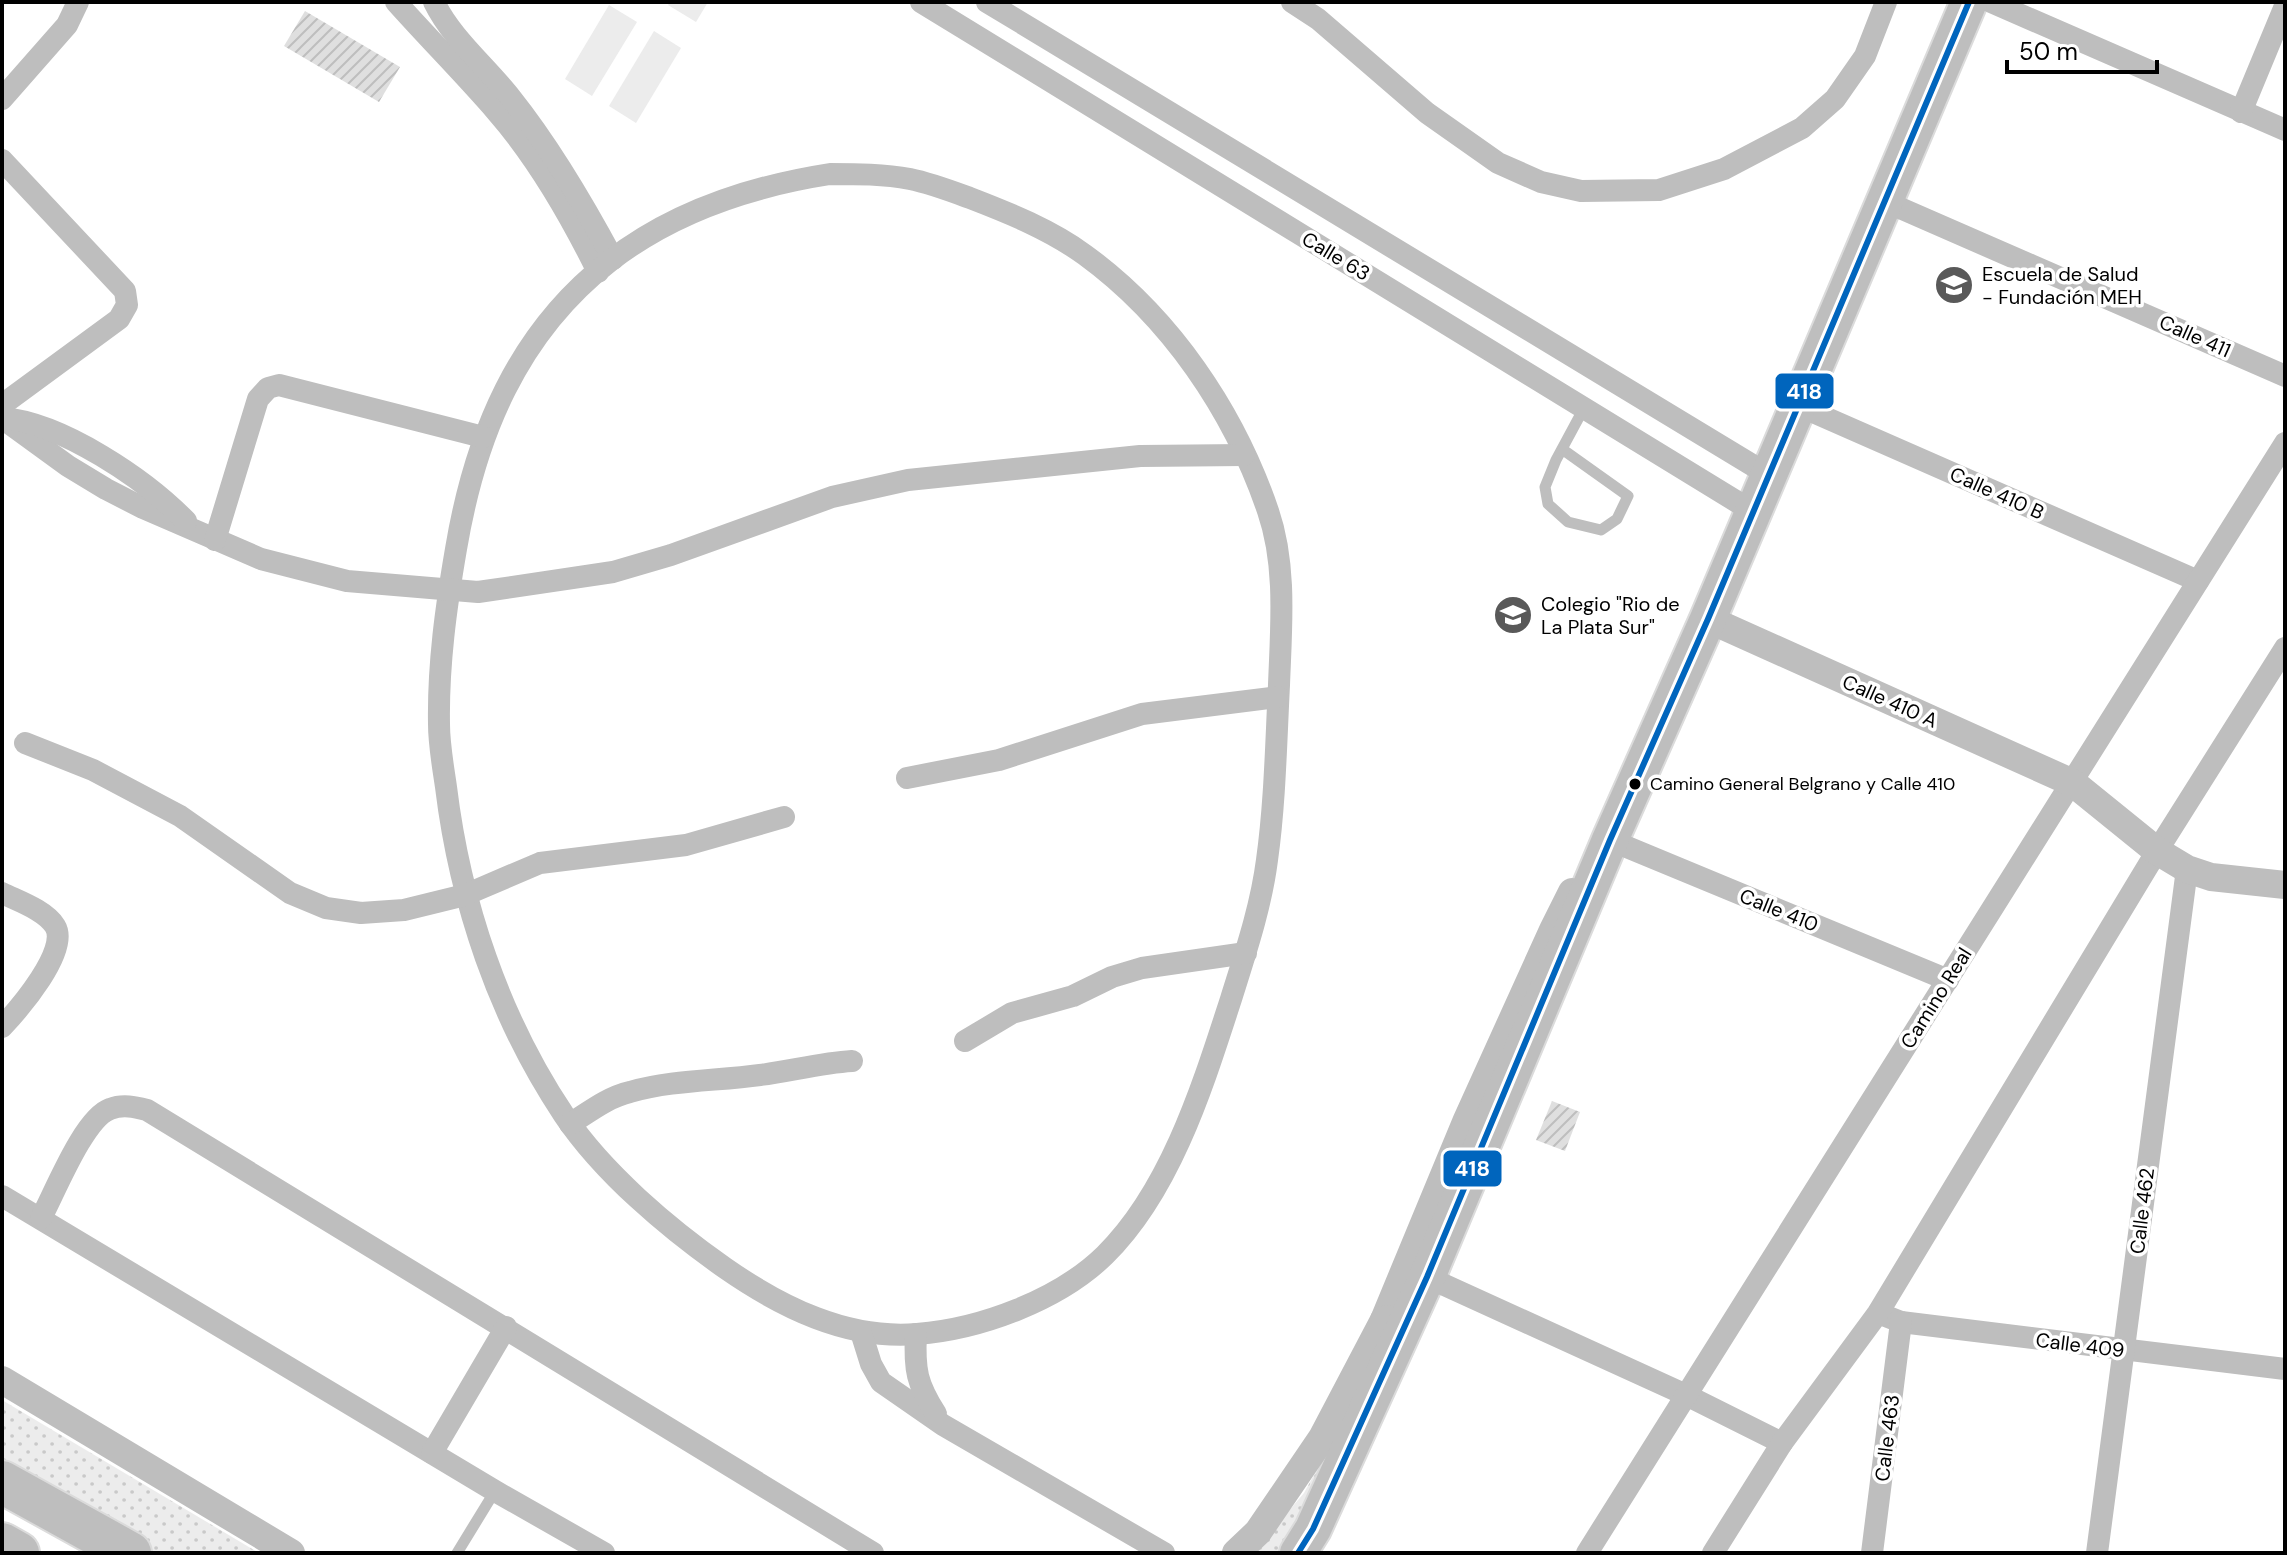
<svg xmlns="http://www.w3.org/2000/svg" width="2287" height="1555" font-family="'DM Sans',sans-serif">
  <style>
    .grass { fill: url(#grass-dots) }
    .park { fill: #ececec }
    .building { fill: url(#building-hatch) }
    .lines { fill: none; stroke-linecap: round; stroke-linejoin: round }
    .primary-casing { stroke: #dbdbdb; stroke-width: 40 }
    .motorway-casing { stroke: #dbdbdb; stroke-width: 46 }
    .service { stroke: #bebebe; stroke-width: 11 }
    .minor { stroke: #bebebe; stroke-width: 22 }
    .tertiary { stroke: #bebebe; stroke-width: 28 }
    .primary { stroke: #bebebe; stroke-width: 36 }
    .motorway { stroke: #bebebe; stroke-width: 42 }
    .bus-1-casing { stroke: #fff; stroke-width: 12 }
    .bus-1 { stroke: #0065bd; stroke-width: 6 }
    .bus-dot { fill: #000; stroke: #fff; stroke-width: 3 }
    .labels { text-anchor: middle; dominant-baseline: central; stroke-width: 7; stroke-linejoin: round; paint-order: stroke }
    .bus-label { font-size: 18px; fill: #000; stroke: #fff; text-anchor: start }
    .street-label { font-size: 20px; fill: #000; stroke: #fff }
    .poi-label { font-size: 20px; fill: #000; stroke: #fff; text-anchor: start }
    .line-badge { stroke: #fff; stroke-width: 3 }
    .badge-label { font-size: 22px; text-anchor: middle; font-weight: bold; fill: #fff }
  </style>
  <defs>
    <pattern id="grass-dots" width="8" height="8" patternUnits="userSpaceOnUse" patternTransform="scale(2)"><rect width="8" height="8" fill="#ececec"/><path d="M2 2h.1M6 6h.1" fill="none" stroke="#c9c9c9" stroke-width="1.8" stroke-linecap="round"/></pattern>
    <pattern id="building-hatch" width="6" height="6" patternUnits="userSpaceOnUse" patternTransform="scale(2)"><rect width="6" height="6" fill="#dfdfdf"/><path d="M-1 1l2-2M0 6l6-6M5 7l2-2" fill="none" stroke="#bebebe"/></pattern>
  </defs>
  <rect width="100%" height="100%" fill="#fff"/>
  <g class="grass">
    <path d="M 1371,1371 L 1310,1495 L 1278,1553 L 1253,1553 L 1304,1493 Z"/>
    <path d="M 2,1400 L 259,1553 L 153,1553 L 2,1469 Z"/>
  </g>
  <g class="park">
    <path d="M 670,2 L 708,2 L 696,22 L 668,5 Z"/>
    <path d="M 609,5 L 637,22 L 592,96 L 565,79 Z"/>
    <path d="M 654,31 L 681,48 L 636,123 L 609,106 Z"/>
  </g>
  <g class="building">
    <path d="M 305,11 L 400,67 L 379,102 L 284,46 Z"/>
    <path d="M 1552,1101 L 1580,1112 L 1565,1151 L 1536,1140 Z"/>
  </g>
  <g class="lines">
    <g class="primary-casing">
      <path id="primary" d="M 1298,1553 L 1313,1529 L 1427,1277 L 1610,840 L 1708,619 L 1969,2"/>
    </g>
    <g class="motorway-casing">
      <g id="motorway">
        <path d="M 2,1482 L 130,1553"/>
        <path d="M 2,1544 L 18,1553"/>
      </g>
    </g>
    <g class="service">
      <path d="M 1562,449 L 1628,496 L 1617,519 L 1601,530 L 1568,522 L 1548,504 L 1545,487 L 1556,460 L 1584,408"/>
      <path d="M 457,1553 L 495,1491"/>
    </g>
    <g class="minor">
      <path d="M 396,2 C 429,39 464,74 496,111 C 538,159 570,215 598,272"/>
      <path d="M 434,2 C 452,39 486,66 511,98 C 550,147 583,203 613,259"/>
      <path d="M 921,2 L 1752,511"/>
      <path d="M 987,2 L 1767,474"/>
      <path d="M 1292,2 L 1318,19 L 1427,113 L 1498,163 L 1541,182 L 1581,191 L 1659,190 L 1724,169 L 1802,128 L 1835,99 L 1865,56 L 1886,2"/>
      <path d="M 1991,2 L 2285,130"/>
      <path d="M 2,99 L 67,25 L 78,2"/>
      <path d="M 2241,112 L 2285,6"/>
      <path d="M 2,160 L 125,291 L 127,305 L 119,319 L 2,405"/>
      <path d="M 830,174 C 857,174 884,174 910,179 C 930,183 951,191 970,198 C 1009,213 1051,230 1085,255 C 1170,317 1234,411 1268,511 C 1287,566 1281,628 1279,685 C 1276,743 1275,803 1267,860 C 1261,907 1245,954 1231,999 C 1203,1085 1171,1190 1105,1255 C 1059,1300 981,1329 917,1334 C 847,1340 781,1307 725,1268 C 668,1228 603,1173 564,1115 C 499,1018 460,902 446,787 C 443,766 439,745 439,724 C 438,665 446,607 456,549 C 475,436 517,333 610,261 C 673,212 753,186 830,174 Z"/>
      <path d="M 1884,201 L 2285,376"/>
      <path d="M 1797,405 L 2198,581"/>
      <path d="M 2,418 L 68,466 L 106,489 L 143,508 L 261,559 L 347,581 L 478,592 L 613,572 L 671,555 L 832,497 L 908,480 L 1140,456 L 1244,455"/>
      <path d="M 3,418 C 62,423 145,479 186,521"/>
      <path d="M 215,540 L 258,399 L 268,388 L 279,385 L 483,437"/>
      <path d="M 25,743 L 93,770 L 180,816 L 290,893 L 326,908 L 361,913 L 404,910 L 465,895 L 540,863 L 686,845 L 784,817"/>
      <path d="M 907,778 L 999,760 L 1142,714 L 1278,697"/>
      <path d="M 1610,840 L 1948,980"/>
      <path d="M 2,893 C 18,901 45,910 55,926 C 70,950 19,1009 2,1027"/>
      <path d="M 965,1041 L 1012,1013 L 1073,996 L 1112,977 L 1142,968 L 1246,953"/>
      <path d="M 570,1124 C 589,1112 608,1097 630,1092 C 672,1080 716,1081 760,1075 C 791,1071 821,1063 852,1061"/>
      <path d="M 2,1196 L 495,1491 L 604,1553"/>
      <path d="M 41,1218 C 55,1192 84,1118 110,1109 C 123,1104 135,1107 147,1110 L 873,1553"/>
      <path d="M 1427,1277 L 1686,1395 L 1782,1443"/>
      <path d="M 1878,1313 L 1901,1322 L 2285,1369"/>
      <path d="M 861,1332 L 871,1364 L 881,1382 L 943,1425 L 1164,1553"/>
      <path d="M 916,1334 C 914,1370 917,1384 936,1414"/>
      <path d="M 432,1453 L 506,1327"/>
      <path d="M 1587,1553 L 2285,443"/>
      <path d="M 1713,1553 L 1782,1443 L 1878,1313 L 2157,851 L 2285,648"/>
      <path d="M 1872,1553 L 1901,1322"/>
      <path d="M 2097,1553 L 2187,869"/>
    </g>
    <g class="tertiary">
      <path d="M 1708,619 L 2073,783 L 2157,851 L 2187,869 L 2211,877 L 2285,885"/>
      <path d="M 1384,1320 L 1466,1122 L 1553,930 L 1572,892"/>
      <path d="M 2,1380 L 291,1553"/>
      <path d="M 1236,1553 L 1258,1532 L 1322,1438 L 1384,1320 L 1402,1318"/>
    </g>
    <use href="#primary" class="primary"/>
    <use href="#motorway" class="motorway"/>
    <g class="bus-1-casing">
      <path id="bus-1" d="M 1298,1553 L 1313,1529 L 1427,1277 L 1610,840 L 1708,619 L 1969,2"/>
    </g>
    <use href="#bus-1" class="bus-1"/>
  </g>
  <defs>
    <g id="school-disc" transform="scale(2)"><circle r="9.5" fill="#595959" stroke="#fff"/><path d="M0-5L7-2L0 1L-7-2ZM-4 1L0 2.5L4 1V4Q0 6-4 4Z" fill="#fff"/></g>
  </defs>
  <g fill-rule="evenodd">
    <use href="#school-disc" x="1954" y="285"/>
    <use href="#school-disc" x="1513" y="615"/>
  </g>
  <circle class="bus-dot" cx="1635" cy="784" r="7"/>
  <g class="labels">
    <g class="bus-label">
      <text x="1650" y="784">Camino General Belgrano y Calle 410</text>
    </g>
    <g class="street-label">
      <text transform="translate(1336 256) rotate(31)">Calle 63</text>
      <text transform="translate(2195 336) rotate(24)">Calle 411</text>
      <text transform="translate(1997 493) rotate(24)">Calle 410 B</text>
      <text transform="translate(1890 701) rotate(24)">Calle 410 A</text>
      <text transform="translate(1779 910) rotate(22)">Calle 410</text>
      <text transform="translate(1936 998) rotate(-58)">Camino Real</text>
      <text transform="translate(2142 1211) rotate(-83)">Calle 462</text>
      <text transform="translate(2080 1345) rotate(7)">Calle 409</text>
      <text transform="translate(1887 1438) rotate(-83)">Calle 463</text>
    </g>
    <g class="poi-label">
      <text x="1982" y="274">Escuela de Salud<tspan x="1982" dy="23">- Fundación MEH</tspan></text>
      <text x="1541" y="604">Colegio "Rio de<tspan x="1541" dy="23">La Plata Sur"</tspan></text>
    </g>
  </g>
  <g class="line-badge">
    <rect x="1774" y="372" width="61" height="38" rx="8" fill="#0065bd"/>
    <rect x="1442" y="1149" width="61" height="39" rx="8" fill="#0065bd"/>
  </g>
  <g class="badge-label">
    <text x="1804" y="399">418</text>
    <text x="1472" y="1176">418</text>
  </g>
  <rect width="2287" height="1555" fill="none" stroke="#000000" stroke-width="8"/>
  <path d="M2007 60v12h150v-12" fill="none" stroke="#000000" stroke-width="4"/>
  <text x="2019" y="60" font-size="24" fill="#000000" stroke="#ffffff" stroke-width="6" paint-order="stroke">50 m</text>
</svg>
